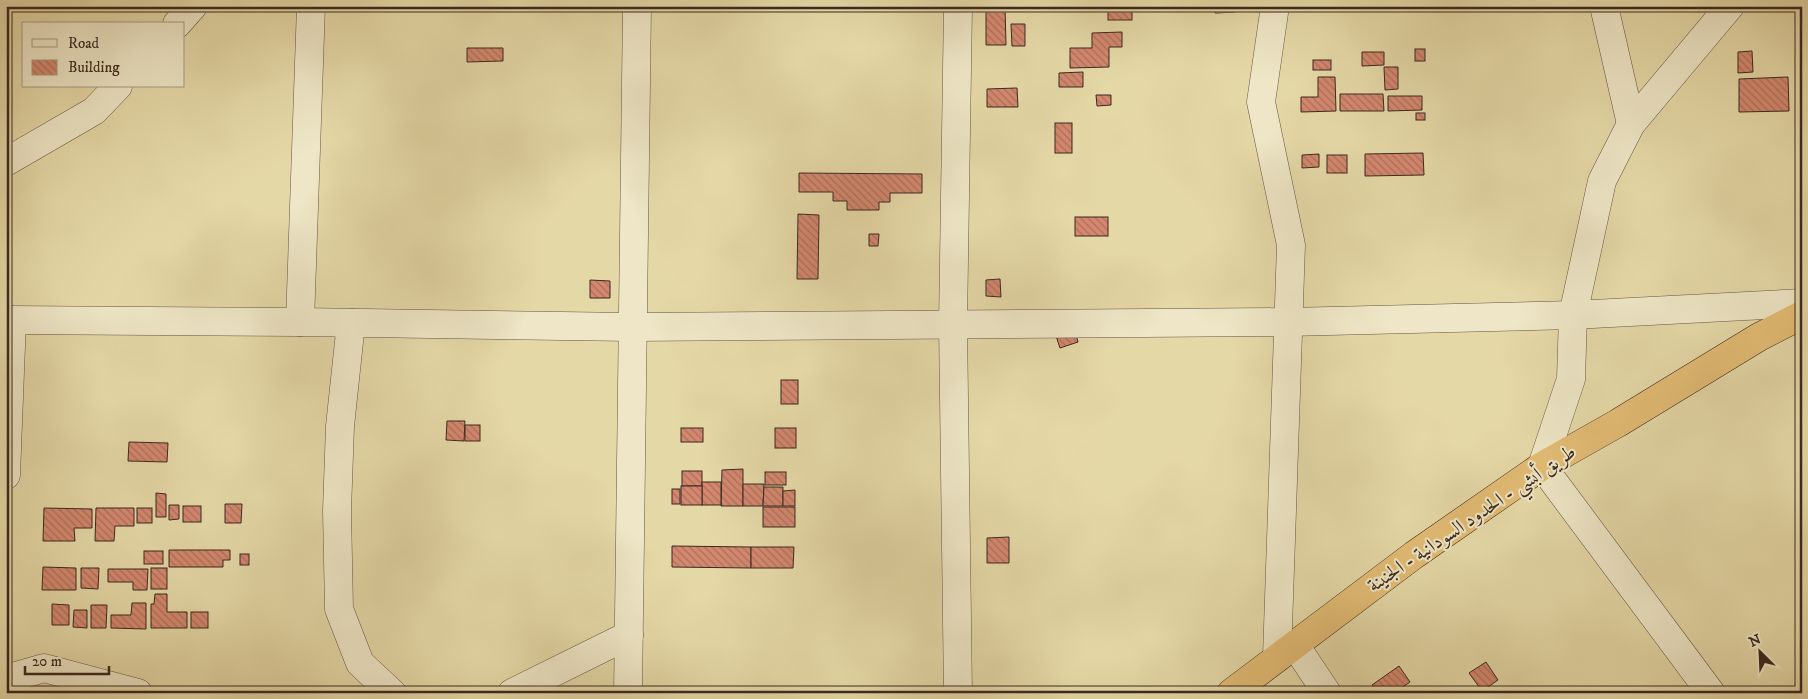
<svg xmlns="http://www.w3.org/2000/svg" width="1808" height="699" font-family="'IM FELL DW Pica',Amiri,serif">
  <style>
    .building { fill: url(#building-back-hatch); stroke: #3b2920 }
    .lines { fill: none; stroke-linecap: round; stroke-linejoin: round }
    .minor-casing { stroke: #665542; stroke-width: 29 }
    .highway-casing { stroke: #3b2920; stroke-width: 29 }
    .minor { stroke: #eee6c6; stroke-width: 28 }
    .highway { stroke: #e2bc74; stroke-width: 28 }
    .labels { text-anchor: middle; dominant-baseline: central; stroke-width: 4; stroke-linejoin: round; paint-order: stroke }
    .street-label { font-size: 20px; fill: #3b2920; stroke: #eee6c6 }
  </style>
  <defs>
    <pattern id="building-back-hatch" width="6" height="6" patternUnits="userSpaceOnUse" patternTransform="scale(1.25)"><rect width="6" height="6" fill="#d4886f"/><path d="M-1 5l2 2M0 0l6 6M5-1l2 2" fill="none" stroke="#ad6f5b"/></pattern>
  </defs>
  <rect width="100%" height="100%" fill="#e5d8a7"/>
  <filter id="stains"><feTurbulence type="fractalNoise" baseFrequency=".004" numOctaves="4"/><feColorMatrix values="0 0 0 0 .2 0 0 0 0 .09 0 0 0 0 .02 0 0 0 .5 -.17"/></filter>
  <radialGradient id="worn" r=".72"><stop offset=".6" stop-color="#630" stop-opacity="0"/><stop offset="1" stop-color="#630" stop-opacity=".3"/></radialGradient>
  <g class="building">
    <path d="M 986,6 L 1005,6 L 1006,45 L 986,45 Z"/>
    <rect x="1108" y="6" width="24" height="14"/>
    <path d="M 1214,6 L 1235,6 L 1235,12 L 1215,13 Z"/>
    <path d="M 1011,24 L 1025,24 L 1025,46 L 1012,46 Z"/>
    <path d="M 1122,32 L 1122,47 L 1109,47 L 1109,67 L 1070,68 L 1070,48 L 1092,48 L 1092,33 Z"/>
    <path d="M 467,48 L 503,48 L 503,61 L 467,62 Z"/>
    <rect x="1415" y="49" width="10" height="12"/>
    <path d="M 1752,51 L 1753,72 L 1738,73 L 1738,52 Z"/>
    <path d="M 1362,52 L 1384,52 L 1384,65 L 1362,66 Z"/>
    <rect x="1313" y="60" width="18" height="10"/>
    <path d="M 1384,67 L 1398,67 L 1398,89 L 1385,90 Z"/>
    <path d="M 1083,72 L 1083,87 L 1059,87 L 1059,73 Z"/>
    <path d="M 1318,77 L 1335,77 L 1336,111 L 1301,112 L 1301,97 L 1318,97 Z"/>
    <path d="M 1788,77 L 1789,111 L 1739,112 L 1739,79 Z"/>
    <path d="M 1017,88 L 1018,107 L 987,107 L 987,89 Z"/>
    <path d="M 1340,94 L 1383,94 L 1384,111 L 1340,111 Z"/>
    <path d="M 1096,95 L 1111,95 L 1111,105 L 1097,106 Z"/>
    <path d="M 1388,96 L 1422,96 L 1422,110 L 1388,111 Z"/>
    <rect x="1416" y="113" width="9" height="7"/>
    <rect x="1055" y="123" width="17" height="30"/>
    <path d="M 1423,153 L 1424,175 L 1365,176 L 1365,154 Z"/>
    <path d="M 1319,154 L 1319,167 L 1302,168 L 1302,155 Z"/>
    <rect x="1327" y="155" width="20" height="18"/>
    <path d="M 799,173 L 922,174 L 922,193 L 890,193 L 890,202 L 879,202 L 879,210 L 847,210 L 847,201 L 833,201 L 833,192 L 799,192 Z"/>
    <path d="M 798,214 L 819,215 L 818,279 L 797,279 Z"/>
    <rect x="1075" y="217" width="33" height="19"/>
    <path d="M 869,234 L 879,234 L 878,246 L 869,246 Z"/>
    <path d="M 1000,279 L 1001,297 L 986,296 L 986,280 Z"/>
    <path d="M 590,280 L 610,281 L 610,298 L 590,298 Z"/>
    <path d="M 1075,331 L 1078,342 L 1060,348 L 1056,336 Z"/>
    <rect x="781" y="380" width="17" height="24"/>
    <path d="M 447,421 L 465,421 L 464,441 L 446,440 Z"/>
    <rect x="465" y="425" width="15" height="16"/>
    <rect x="681" y="428" width="22" height="14"/>
    <rect x="775" y="428" width="21" height="20"/>
    <path d="M 129,442 L 168,443 L 167,462 L 128,461 Z"/>
    <path d="M 743,469 L 743,506 L 721,506 L 722,470 Z"/>
    <rect x="682" y="471" width="20" height="15"/>
    <rect x="765" y="472" width="21" height="13"/>
    <rect x="702" y="482" width="19" height="23"/>
    <path d="M 743,484 L 764,484 L 763,506 L 743,506 Z"/>
    <rect x="681" y="486" width="21" height="19"/>
    <path d="M 764,487 L 783,487 L 783,506 L 763,506 Z"/>
    <rect x="672" y="489" width="8" height="15"/>
    <path d="M 795,490 L 795,506 L 783,506 L 783,491 Z"/>
    <path d="M 156,493 L 166,494 L 166,517 L 156,517 Z"/>
    <path d="M 225,504 L 242,504 L 241,523 L 225,523 Z"/>
    <path d="M 169,505 L 179,505 L 179,519 L 169,520 Z"/>
    <rect x="183" y="506" width="18" height="16"/>
    <rect x="763" y="507" width="32" height="20"/>
    <path d="M 44,508 L 92,509 L 92,528 L 74,528 L 75,541 L 43,541 Z"/>
    <path d="M 96,508 L 134,508 L 134,526 L 115,526 L 114,541 L 95,541 Z"/>
    <rect x="137" y="508" width="15" height="15"/>
    <path d="M 1009,537 L 1009,563 L 987,563 L 987,538 Z"/>
    <path d="M 672,546 L 751,547 L 751,568 L 672,567 Z"/>
    <path d="M 751,547 L 794,547 L 793,568 L 751,568 Z"/>
    <path d="M 169,550 L 230,550 L 230,560 L 223,560 L 223,567 L 169,567 Z"/>
    <rect x="144" y="551" width="19" height="13"/>
    <rect x="240" y="554" width="9" height="11"/>
    <path d="M 43,567 L 76,568 L 76,590 L 42,590 Z"/>
    <path d="M 81,568 L 99,568 L 98,589 L 81,588 Z"/>
    <rect x="151" y="568" width="16" height="21"/>
    <path d="M 108,569 L 148,569 L 147,590 L 133,590 L 133,582 L 108,582 Z"/>
    <path d="M 155,594 L 167,594 L 167,612 L 187,612 L 187,628 L 151,628 L 151,604 L 154,604 Z"/>
    <path d="M 132,603 L 146,603 L 146,629 L 111,628 L 111,615 L 131,615 Z"/>
    <path d="M 52,604 L 69,605 L 69,625 L 52,625 Z"/>
    <path d="M 91,605 L 107,605 L 106,628 L 91,628 Z"/>
    <path d="M 74,610 L 87,610 L 87,628 L 73,627 Z"/>
    <rect x="191" y="612" width="17" height="16"/>
    <path d="M 1486,662 L 1498,680 L 1482,691 L 1469,673 Z"/>
    <path d="M 1399,666 L 1410,682 L 1394,693 L 1377,693 L 1372,685 Z"/>
  </g>
  <g class="lines">
    <g class="minor-casing">
      <g id="minor">
        <path d="M 958,6 L 953,324 L 958,693"/>
        <path d="M 1275,6 L 1261,102 L 1291,245 L 1277,657"/>
        <path d="M 1604,6 L 1631,124"/>
        <path d="M 177,24 L 193,6"/>
        <path d="M 6,162 L 94,111 L 118,86"/>
        <path d="M 6,320 L 300,322 L 632,327 L 1288,322 L 1573,315 L 1802,303"/>
        <path d="M 300,322 L 311,6"/>
        <path d="M 351,323 L 340,426 L 337,511 L 339,609 L 360,663 L 392,693"/>
        <path d="M 6,475 L 12,320"/>
        <path d="M 1295,645 L 1327,693"/>
        <path d="M 6,679 L 44,668 L 138,693"/>
        <path d="M 512,693 L 629,635"/>
        <path d="M 628,693 L 637,6"/>
        <path d="M 1711,693 L 1542,466 L 1571,379 L 1573,315 L 1602,181 L 1631,124 L 1730,6"/>
      </g>
    </g>
    <g class="highway-casing">
      <path id="highway" d="M 1231,693 L 1414,555 L 1542,466 L 1618,423 L 1759,337 L 1802,315"/>
    </g>
    <use href="#minor" class="minor"/>
    <use href="#highway" class="highway"/>
  </g>
  <g class="labels">
    <g class="street-label">
      <text transform="translate(1472 519) rotate(-34)">طريق أبشي - الحدود السودانية - الجنينة</text>
    </g>
  </g>
  <rect width="1808" height="699" fill="none" stroke="#e5d8a7" stroke-width="25"/>
  <rect x="8" y="8" width="1793" height="684" fill="none" stroke="#3b2920" stroke-width="2.5"/>
  <rect x="12" y="12" width="1783" height="674" fill="none" stroke="#3b2920"/>
  <rect x="22" y="22" width="162" height="65" fill="#eee6c6" stroke="#a69a84"/>
  <rect x="32" y="39" width="25" height="8" fill="#eee6c6" stroke="#a69a84"/>
  <text x="68" y="48" font-size="15" fill="#3b2920">Road</text>
  <rect x="32" y="60" width="25" height="15" fill="url(#building-back-hatch)" stroke="#a69a84"/>
  <text x="68" y="72" font-size="15" fill="#3b2920">Building</text>
  <g transform="translate(1760 652) rotate(336)" stroke="#eee6c6" stroke-width="4" paint-order="stroke">
  <path d="M0-4L9 19L0 12L-9 19Z" fill="#3b2920"/>
  <text y="-8" font-size="14" font-weight="bold" text-anchor="middle" fill="#3b2920">N</text>
  </g>
  <path d="M25 666v8h84v-8" fill="none" stroke="#3b2920" stroke-width="2.5"/>
  <text x="32" y="666" font-size="15" fill="#3b2920" stroke="#eee6c6" stroke-width="4" paint-order="stroke">20 m</text>
  <rect width="100%" height="100%" filter="url(#stains)"/>
  <rect width="100%" height="100%" fill="url(#worn)"/>
</svg>
